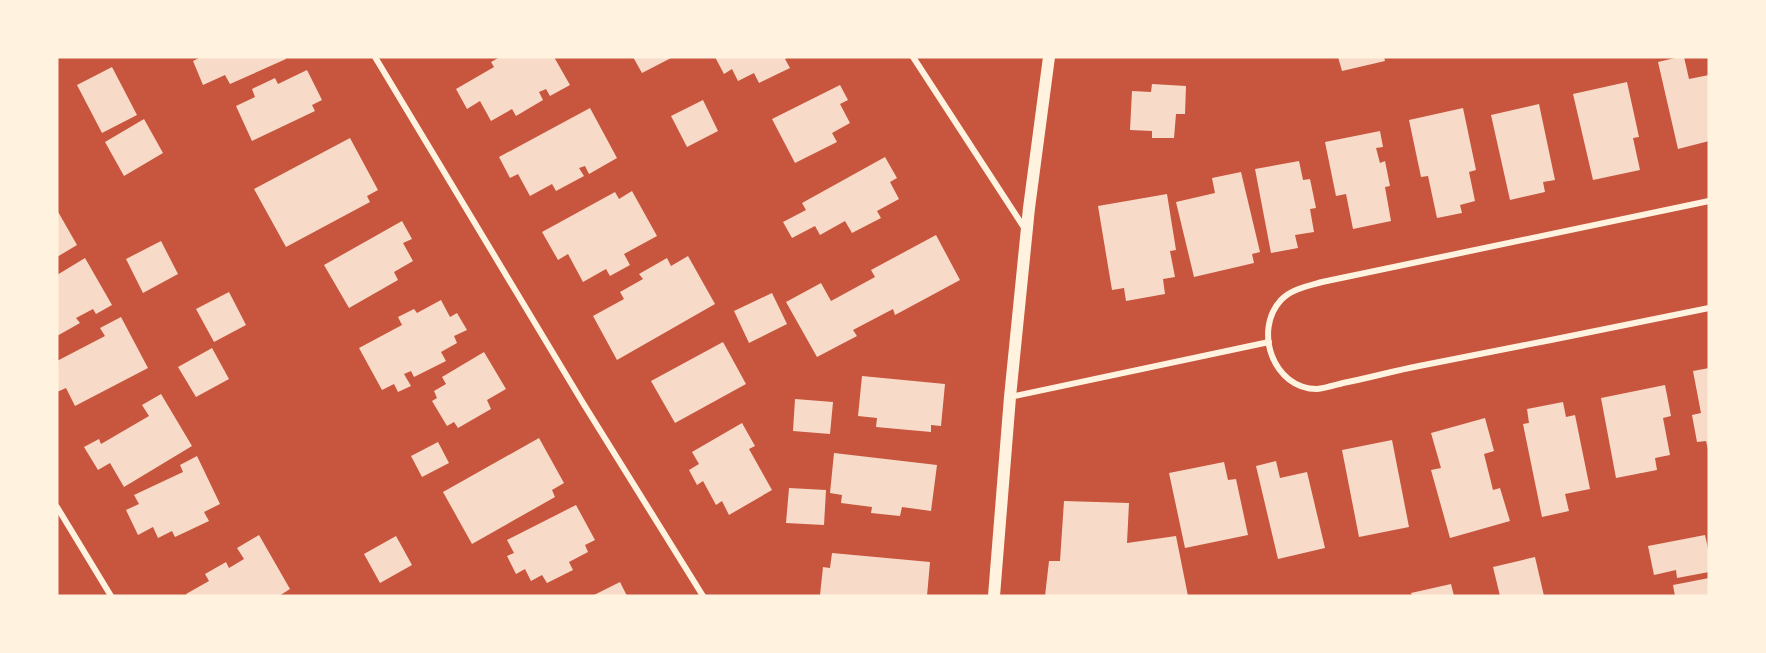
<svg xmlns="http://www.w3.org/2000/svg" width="1766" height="653" font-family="Overpass,sans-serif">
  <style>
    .building { fill: #f7dbc8 }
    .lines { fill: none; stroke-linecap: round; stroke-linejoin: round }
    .minor { stroke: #fff3e0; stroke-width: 6 }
    .secondary { stroke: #fff3e0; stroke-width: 12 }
  </style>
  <rect width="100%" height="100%" fill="#c8553d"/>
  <g class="building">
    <path d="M 201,57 L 285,57 L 286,59 L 230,84 L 225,75 L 203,85 L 193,61 Z"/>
    <path d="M 500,57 L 554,57 L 570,85 L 550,96 L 546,89 L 539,92 L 543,100 L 516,116 L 512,109 L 491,121 L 480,101 L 467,109 L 456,89 L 494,67 L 491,62 Z"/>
    <path d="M 633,57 L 673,57 L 642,73 Z"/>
    <path d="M 715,57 L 788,57 L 785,59 L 790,68 L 759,83 L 754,73 L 738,81 L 732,69 L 724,74 Z"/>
    <path d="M 1338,57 L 1384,57 L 1385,61 L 1342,71 Z"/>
    <path d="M 1679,57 L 1684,57 L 1689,79 L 1709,75 L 1709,141 L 1678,149 L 1658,62 Z"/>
    <path d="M 112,67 L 137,115 L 102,133 L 77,85 Z"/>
    <path d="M 307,70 L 322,100 L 312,105 L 315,111 L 252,141 L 236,106 L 255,97 L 252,89 L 275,78 L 278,84 Z"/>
    <path d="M 1627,82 L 1639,137 L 1633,138 L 1640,170 L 1593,180 L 1573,94 Z"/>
    <path d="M 1152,84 L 1186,86 L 1185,114 L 1176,114 L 1174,138 L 1152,138 L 1152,131 L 1130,130 L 1132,91 L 1151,92 Z"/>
    <path d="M 840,85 L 848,100 L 840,104 L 850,123 L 832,133 L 837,142 L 795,163 L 772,119 Z"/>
    <path d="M 703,100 L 718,131 L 687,147 L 671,116 Z"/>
    <path d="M 1539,104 L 1555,180 L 1543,182 L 1545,192 L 1510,200 L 1491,115 Z"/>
    <path d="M 590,108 L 617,158 L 589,174 L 585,166 L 579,168 L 584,176 L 556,191 L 552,184 L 530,196 L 518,174 L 510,178 L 499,157 Z"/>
    <path d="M 1463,108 L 1476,170 L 1469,172 L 1475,201 L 1460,205 L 1462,213 L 1437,218 L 1428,176 L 1421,177 L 1409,120 Z"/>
    <path d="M 144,119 L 163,153 L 124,176 L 105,142 Z"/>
    <path d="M 1380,131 L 1383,147 L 1376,148 L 1380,163 L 1385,161 L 1390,186 L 1385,187 L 1391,221 L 1353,229 L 1346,194 L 1336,196 L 1325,142 Z"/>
    <path d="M 350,138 L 378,190 L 367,196 L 370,202 L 286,247 L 254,189 Z"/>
    <path d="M 885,157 L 897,178 L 890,182 L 899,199 L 877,211 L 881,218 L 852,233 L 845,221 L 820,235 L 815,226 L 792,238 L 783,222 L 806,210 L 802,203 Z"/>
    <path d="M 1299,161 L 1303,180 L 1310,179 L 1316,208 L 1310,209 L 1314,232 L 1295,235 L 1298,248 L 1271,253 L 1255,169 Z"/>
    <path d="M 1241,172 L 1260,252 L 1252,254 L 1254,263 L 1194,277 L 1176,202 L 1215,193 L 1212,178 Z"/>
    <path d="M 632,191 L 657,236 L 624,254 L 630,265 L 610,276 L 606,269 L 583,282 L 568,254 L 558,260 L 542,232 L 615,192 L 619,199 Z"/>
    <path d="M 1167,194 L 1176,250 L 1170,251 L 1175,277 L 1163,279 L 1165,294 L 1126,301 L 1124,288 L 1112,290 L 1098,206 Z"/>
    <path d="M 57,210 L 77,245 L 57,257 Z"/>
    <path d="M 402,221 L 412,239 L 403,243 L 413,261 L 394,272 L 398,280 L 349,308 L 324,265 Z"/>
    <path d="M 936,235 L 960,280 L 895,315 L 893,309 L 853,330 L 857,336 L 817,357 L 786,302 L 821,283 L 831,301 L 875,277 L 871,270 Z"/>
    <path d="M 161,241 L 178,274 L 143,293 L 126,259 Z"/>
    <path d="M 688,256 L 715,304 L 617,360 L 593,316 L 624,299 L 620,292 L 643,279 L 639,274 L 667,258 L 671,266 Z"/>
    <path d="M 85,258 L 112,305 L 96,314 L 93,309 L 76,318 L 80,323 L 57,336 L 57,275 Z"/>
    <path d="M 229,292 L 246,325 L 214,342 L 196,309 Z"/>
    <path d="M 772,293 L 787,324 L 749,343 L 734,311 Z"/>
    <path d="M 441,300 L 450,317 L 457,313 L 467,330 L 454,336 L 457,343 L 441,352 L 446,361 L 414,377 L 411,371 L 404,374 L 411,386 L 398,392 L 394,384 L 382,390 L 359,348 L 402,325 L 398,317 L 414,309 L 417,313 Z"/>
    <path d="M 121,317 L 148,368 L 75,406 L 66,388 L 57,392 L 57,361 L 105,336 L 100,328 Z"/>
    <path d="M 723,342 L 746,384 L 675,423 L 651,381 Z"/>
    <path d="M 212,348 L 229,379 L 196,397 L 178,367 Z"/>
    <path d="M 484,352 L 506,389 L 487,400 L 491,409 L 458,428 L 454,422 L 447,426 L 432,401 L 437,398 L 434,391 L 446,384 L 442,377 Z"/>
    <path d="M 1709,368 L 1709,449 L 1708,449 L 1706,441 L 1697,442 L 1692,415 L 1701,413 L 1693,371 Z"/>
    <path d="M 862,376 L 945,384 L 941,426 L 931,425 L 931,432 L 876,427 L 877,418 L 858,416 Z"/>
    <path d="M 1665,385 L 1671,416 L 1663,418 L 1670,455 L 1655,458 L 1657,470 L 1616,478 L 1601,398 Z"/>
    <path d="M 161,394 L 192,446 L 124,487 L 110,463 L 98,470 L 84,447 L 99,439 L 101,444 L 149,416 L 142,405 Z"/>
    <path d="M 795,399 L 833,402 L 830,434 L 793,431 Z"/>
    <path d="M 1563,402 L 1566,417 L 1575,415 L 1590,489 L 1565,494 L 1569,511 L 1542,517 L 1523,424 L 1529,423 L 1527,409 Z"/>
    <path d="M 1485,418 L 1494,451 L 1484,454 L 1493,490 L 1500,488 L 1510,521 L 1450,538 L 1431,470 L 1441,468 L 1431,433 Z"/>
    <path d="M 742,423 L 755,446 L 749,449 L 772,490 L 729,515 L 722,501 L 716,505 L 703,481 L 697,485 L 689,470 L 699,464 L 692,452 Z"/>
    <path d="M 539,438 L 564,483 L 552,490 L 555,497 L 472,544 L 443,492 Z"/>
    <path d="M 1392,440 L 1409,527 L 1359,537 L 1342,450 Z"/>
    <path d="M 438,442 L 449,463 L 422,477 L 411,456 Z"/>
    <path d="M 834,453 L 937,465 L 931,511 L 902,507 L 900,516 L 871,513 L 872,507 L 841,503 L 842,495 L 830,493 Z"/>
    <path d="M 197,456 L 220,504 L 204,512 L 209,521 L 175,537 L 172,531 L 158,538 L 153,527 L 138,535 L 126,510 L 139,504 L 134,495 L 183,472 L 180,465 Z"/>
    <path d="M 1276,461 L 1280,478 L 1307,472 L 1325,548 L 1278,559 L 1256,466 Z"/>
    <path d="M 1224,462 L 1228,480 L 1236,479 L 1248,535 L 1185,548 L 1169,473 Z"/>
    <path d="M 789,488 L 826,490 L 824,525 L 786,523 Z"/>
    <path d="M 1064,501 L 1129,503 L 1127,543 L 1176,536 L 1188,596 L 1045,596 L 1049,561 L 1060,561 Z"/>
    <path d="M 576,505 L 595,540 L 585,545 L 588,552 L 569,562 L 573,570 L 547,583 L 542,575 L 531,581 L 525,569 L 516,574 L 507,556 L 514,553 L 507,540 Z"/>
    <path d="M 259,535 L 290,589 L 279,596 L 187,596 L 186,594 L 209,581 L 205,574 L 226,562 L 229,568 L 244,559 L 237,548 Z"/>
    <path d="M 1705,535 L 1709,553 L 1709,572 L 1677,578 L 1676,570 L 1654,575 L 1648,546 Z"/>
    <path d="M 396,536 L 412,565 L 380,583 L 364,554 Z"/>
    <path d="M 832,553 L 930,562 L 927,596 L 820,595 L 823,567 L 830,568 Z"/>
    <path d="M 1535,557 L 1544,596 L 1500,596 L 1493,567 Z"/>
    <path d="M 1709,578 L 1709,596 L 1675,596 L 1673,585 Z"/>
    <path d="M 620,582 L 627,596 L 592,596 Z"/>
    <path d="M 1451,584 L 1454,596 L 1412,596 L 1411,593 Z"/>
  </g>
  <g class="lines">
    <g class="minor">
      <path d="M 375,57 L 583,403 L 703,596"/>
      <path d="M 913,57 L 1025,229"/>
      <path d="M 1709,201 L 1322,282 C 1308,286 1291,289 1281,300 C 1253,330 1273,389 1317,389 C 1325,388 1335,385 1343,383 C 1369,378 1393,371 1419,366 C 1516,347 1612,328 1709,308"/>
      <path d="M 1010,397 L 1269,342"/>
      <path d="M 57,507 L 111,596"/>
    </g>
    <path class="secondary" d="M 994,596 L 1010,397 L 1029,208 L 1049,57"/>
  </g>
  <rect width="1766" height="653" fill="none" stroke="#fff3e0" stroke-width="117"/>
</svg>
